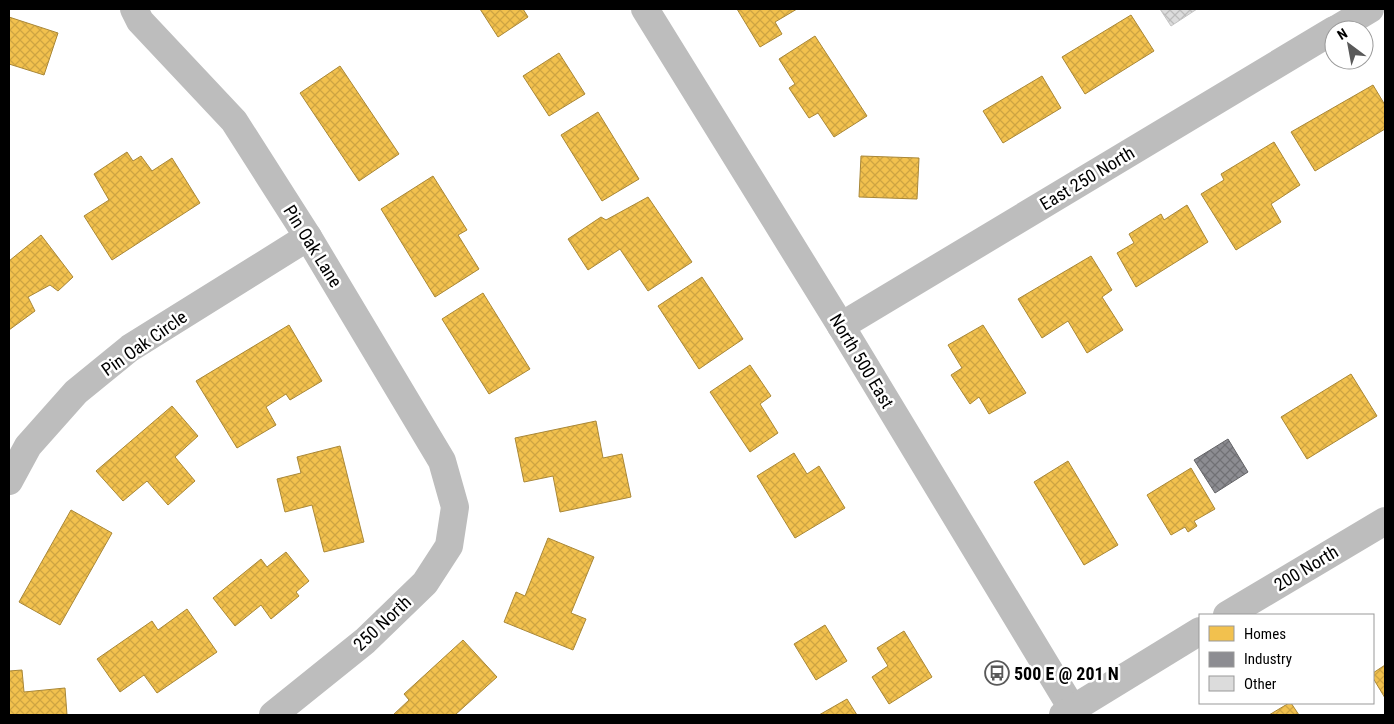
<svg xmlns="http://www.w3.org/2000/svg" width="1394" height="724" font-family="'Roboto Condensed',sans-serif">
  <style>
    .homes { fill: url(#homes-cross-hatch); stroke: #a98737 }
    .industry { fill: url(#industry-cross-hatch); stroke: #636366 }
    .building { fill: url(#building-cross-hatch); stroke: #c4c4c4 }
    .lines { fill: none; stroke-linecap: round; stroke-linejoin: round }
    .minor { stroke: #bdbdbd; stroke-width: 28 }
    .major { stroke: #bdbdbd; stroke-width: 28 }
    .labels { text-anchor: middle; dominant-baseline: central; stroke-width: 5; stroke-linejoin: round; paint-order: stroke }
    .street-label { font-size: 18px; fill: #000; stroke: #fff }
    .poi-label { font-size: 18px; font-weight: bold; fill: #000; stroke: #fff; text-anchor: start }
  </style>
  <defs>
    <pattern id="homes-cross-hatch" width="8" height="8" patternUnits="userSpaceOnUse" patternTransform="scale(1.25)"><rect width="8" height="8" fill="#f2c14e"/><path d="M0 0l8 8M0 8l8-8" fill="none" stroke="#cea442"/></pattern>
    <pattern id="industry-cross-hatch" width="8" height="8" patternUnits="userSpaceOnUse" patternTransform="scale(1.25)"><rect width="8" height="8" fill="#8d8d92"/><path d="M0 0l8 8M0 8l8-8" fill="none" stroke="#717175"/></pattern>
    <pattern id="building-cross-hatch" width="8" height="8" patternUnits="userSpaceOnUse" patternTransform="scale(1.25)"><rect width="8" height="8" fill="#dcdcdc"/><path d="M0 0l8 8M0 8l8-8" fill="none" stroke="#bbb"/></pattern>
  </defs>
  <rect width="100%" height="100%" fill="#fff"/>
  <g class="homes">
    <path d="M 480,9 L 523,9 L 528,17 L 498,37 Z"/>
    <path d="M 737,9 L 797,9 L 775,22 L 782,34 L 760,47 Z"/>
    <path d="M 1131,15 L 1154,51 L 1085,94 L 1062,57 Z"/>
    <path d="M 9,17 L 58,33 L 44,75 L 9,64 Z"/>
    <path d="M 815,36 L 867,116 L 834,137 L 818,113 L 809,118 L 789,88 L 795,84 L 779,59 Z"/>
    <path d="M 559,53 L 585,94 L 549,116 L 523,76 Z"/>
    <path d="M 340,66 L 399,154 L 359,181 L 300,93 Z"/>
    <path d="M 1042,76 L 1061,108 L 1003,143 L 983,111 Z"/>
    <path d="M 1373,85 L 1385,105 L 1385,129 L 1315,171 L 1291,132 Z"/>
    <path d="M 598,112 L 639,179 L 602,201 L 561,135 Z"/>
    <path d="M 1274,142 L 1300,185 L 1271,204 L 1281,222 L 1236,250 L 1201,194 L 1224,180 L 1221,174 Z"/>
    <path d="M 127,152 L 133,161 L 141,156 L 152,171 L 172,158 L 200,203 L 112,260 L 84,216 L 109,200 L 94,174 Z"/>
    <path d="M 861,156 L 919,158 L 917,199 L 859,197 Z"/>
    <path d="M 433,176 L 467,230 L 458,235 L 479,269 L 435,297 L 381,209 Z"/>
    <path d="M 648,197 L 692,262 L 648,291 L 620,249 L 588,270 L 568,239 L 601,217 L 606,220 Z"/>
    <path d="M 1187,205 L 1208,242 L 1136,287 L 1117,253 L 1134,243 L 1129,234 L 1161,214 L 1164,220 Z"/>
    <path d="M 41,235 L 73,277 L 58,291 L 50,285 L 28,297 L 35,311 L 9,330 L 9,261 Z"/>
    <path d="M 1091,256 L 1112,290 L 1102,297 L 1123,330 L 1087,353 L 1068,321 L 1042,338 L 1018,299 Z"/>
    <path d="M 702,277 L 743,339 L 699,369 L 658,306 Z"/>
    <path d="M 483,293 L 530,369 L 489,394 L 442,319 Z"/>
    <path d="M 289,325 L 322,381 L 290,400 L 286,394 L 266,407 L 276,425 L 237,448 L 196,381 Z"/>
    <path d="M 983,325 L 1026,393 L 989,414 L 979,397 L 970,404 L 951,375 L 962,368 L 948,345 Z"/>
    <path d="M 750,365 L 771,396 L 760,404 L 778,433 L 750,452 L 710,392 Z"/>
    <path d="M 1351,374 L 1377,416 L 1307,459 L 1281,417 Z"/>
    <path d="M 172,406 L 198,436 L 175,457 L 195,481 L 168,505 L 147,481 L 123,501 L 96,471 Z"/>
    <path d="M 596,421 L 603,458 L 622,454 L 631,497 L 560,512 L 553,476 L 524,482 L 515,438 Z"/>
    <path d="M 340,446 L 364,542 L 324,552 L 312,505 L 285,512 L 277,479 L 301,473 L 297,457 Z"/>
    <path d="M 794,453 L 807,474 L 819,466 L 845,508 L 795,538 L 757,476 Z"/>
    <path d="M 1068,461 L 1118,545 L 1084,565 L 1034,482 Z"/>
    <path d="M 1191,468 L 1215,509 L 1194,521 L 1197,526 L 1188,532 L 1185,527 L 1171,535 L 1147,495 Z"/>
    <path d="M 71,510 L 112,533 L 60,625 L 19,602 Z"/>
    <path d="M 548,538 L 594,557 L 571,613 L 586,619 L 573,650 L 504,622 L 516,592 L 525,596 Z"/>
    <path d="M 286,552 L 309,581 L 296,592 L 299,596 L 271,619 L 261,605 L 235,626 L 213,598 L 261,559 L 267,567 Z"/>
    <path d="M 187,609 L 217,652 L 157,693 L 144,675 L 120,692 L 97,659 L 152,621 L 158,630 Z"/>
    <path d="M 825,625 L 847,661 L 816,680 L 794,644 Z"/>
    <path d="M 904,631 L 932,677 L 889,704 L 872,677 L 888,666 L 877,648 Z"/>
    <path d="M 463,640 L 497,677 L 455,715 L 393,715 L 409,700 L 404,694 Z"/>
    <path d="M 1385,665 L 1385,698 L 1373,678 L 1373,673 Z"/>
    <path d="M 22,670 L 24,692 L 65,688 L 67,715 L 9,715 L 9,671 Z"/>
    <path d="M 847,699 L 857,715 L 819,715 Z"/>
    <path d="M 1289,703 L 1291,703 L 1299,715 L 1269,715 Z"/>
  </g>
  <path class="industry" d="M 1228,439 L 1248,472 L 1215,493 L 1194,460 Z"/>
  <path class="building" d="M 1160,9 L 1197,9 L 1171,26 Z"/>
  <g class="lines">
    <g class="minor">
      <path d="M 134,9 L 140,21 L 234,121 L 308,237 L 442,461 L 455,507 L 449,546 L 425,583 L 365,641 L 273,715"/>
      <path d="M 645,9 L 841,326 L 1076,715"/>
      <path d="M 1335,30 L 1370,9"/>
      <path d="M 841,326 L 1334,30"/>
      <path d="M 9,481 L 28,446 L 76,392 L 130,348 L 308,237"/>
    </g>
    <g class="major">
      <path d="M 1227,615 L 1385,521"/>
      <path d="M 1063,715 L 1200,631"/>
    </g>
  </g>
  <defs>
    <g id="bus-ring" transform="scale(1.25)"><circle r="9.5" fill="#fff" stroke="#595959" stroke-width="1.5"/><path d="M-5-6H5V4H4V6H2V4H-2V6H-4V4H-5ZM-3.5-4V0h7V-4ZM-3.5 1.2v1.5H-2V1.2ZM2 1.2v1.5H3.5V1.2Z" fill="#595959"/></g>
  </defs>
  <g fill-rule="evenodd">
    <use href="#bus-ring" x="997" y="673"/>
  </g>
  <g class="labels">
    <g class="street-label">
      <text transform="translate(1087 178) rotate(-31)">East 250 North</text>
      <text transform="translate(313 246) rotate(58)">Pin Oak Lane</text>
      <text transform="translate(144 343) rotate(-35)">Pin Oak Circle</text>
      <text transform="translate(862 361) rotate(59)">North 500 East</text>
      <text transform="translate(1306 568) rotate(-31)">200 North</text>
      <text transform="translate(382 623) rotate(-43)">250 North</text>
    </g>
    <g class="poi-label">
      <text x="1014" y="673">500 E @ 201 N</text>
    </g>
  </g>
  <rect width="1394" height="724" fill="none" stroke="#000000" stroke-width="20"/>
  <rect x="1199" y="614" width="175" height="90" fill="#ffffff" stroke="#999999"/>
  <rect x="1209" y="626" width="25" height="15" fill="#f2c14e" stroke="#999999"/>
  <text x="1244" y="639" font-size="15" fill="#000000">Homes</text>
  <rect x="1209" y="652" width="25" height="15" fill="#8d8d92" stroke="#999999"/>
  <text x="1244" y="664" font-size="15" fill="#000000">Industry</text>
  <rect x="1209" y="676" width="25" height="15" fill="#dcdcdc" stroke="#999999"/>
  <text x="1244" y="689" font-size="15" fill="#000000">Other</text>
  <g transform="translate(1349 45) rotate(328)"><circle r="24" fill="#ffffff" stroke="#999999"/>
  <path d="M0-4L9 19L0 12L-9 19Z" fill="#595959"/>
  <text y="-8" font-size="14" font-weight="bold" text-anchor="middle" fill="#000000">N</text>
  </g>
</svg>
